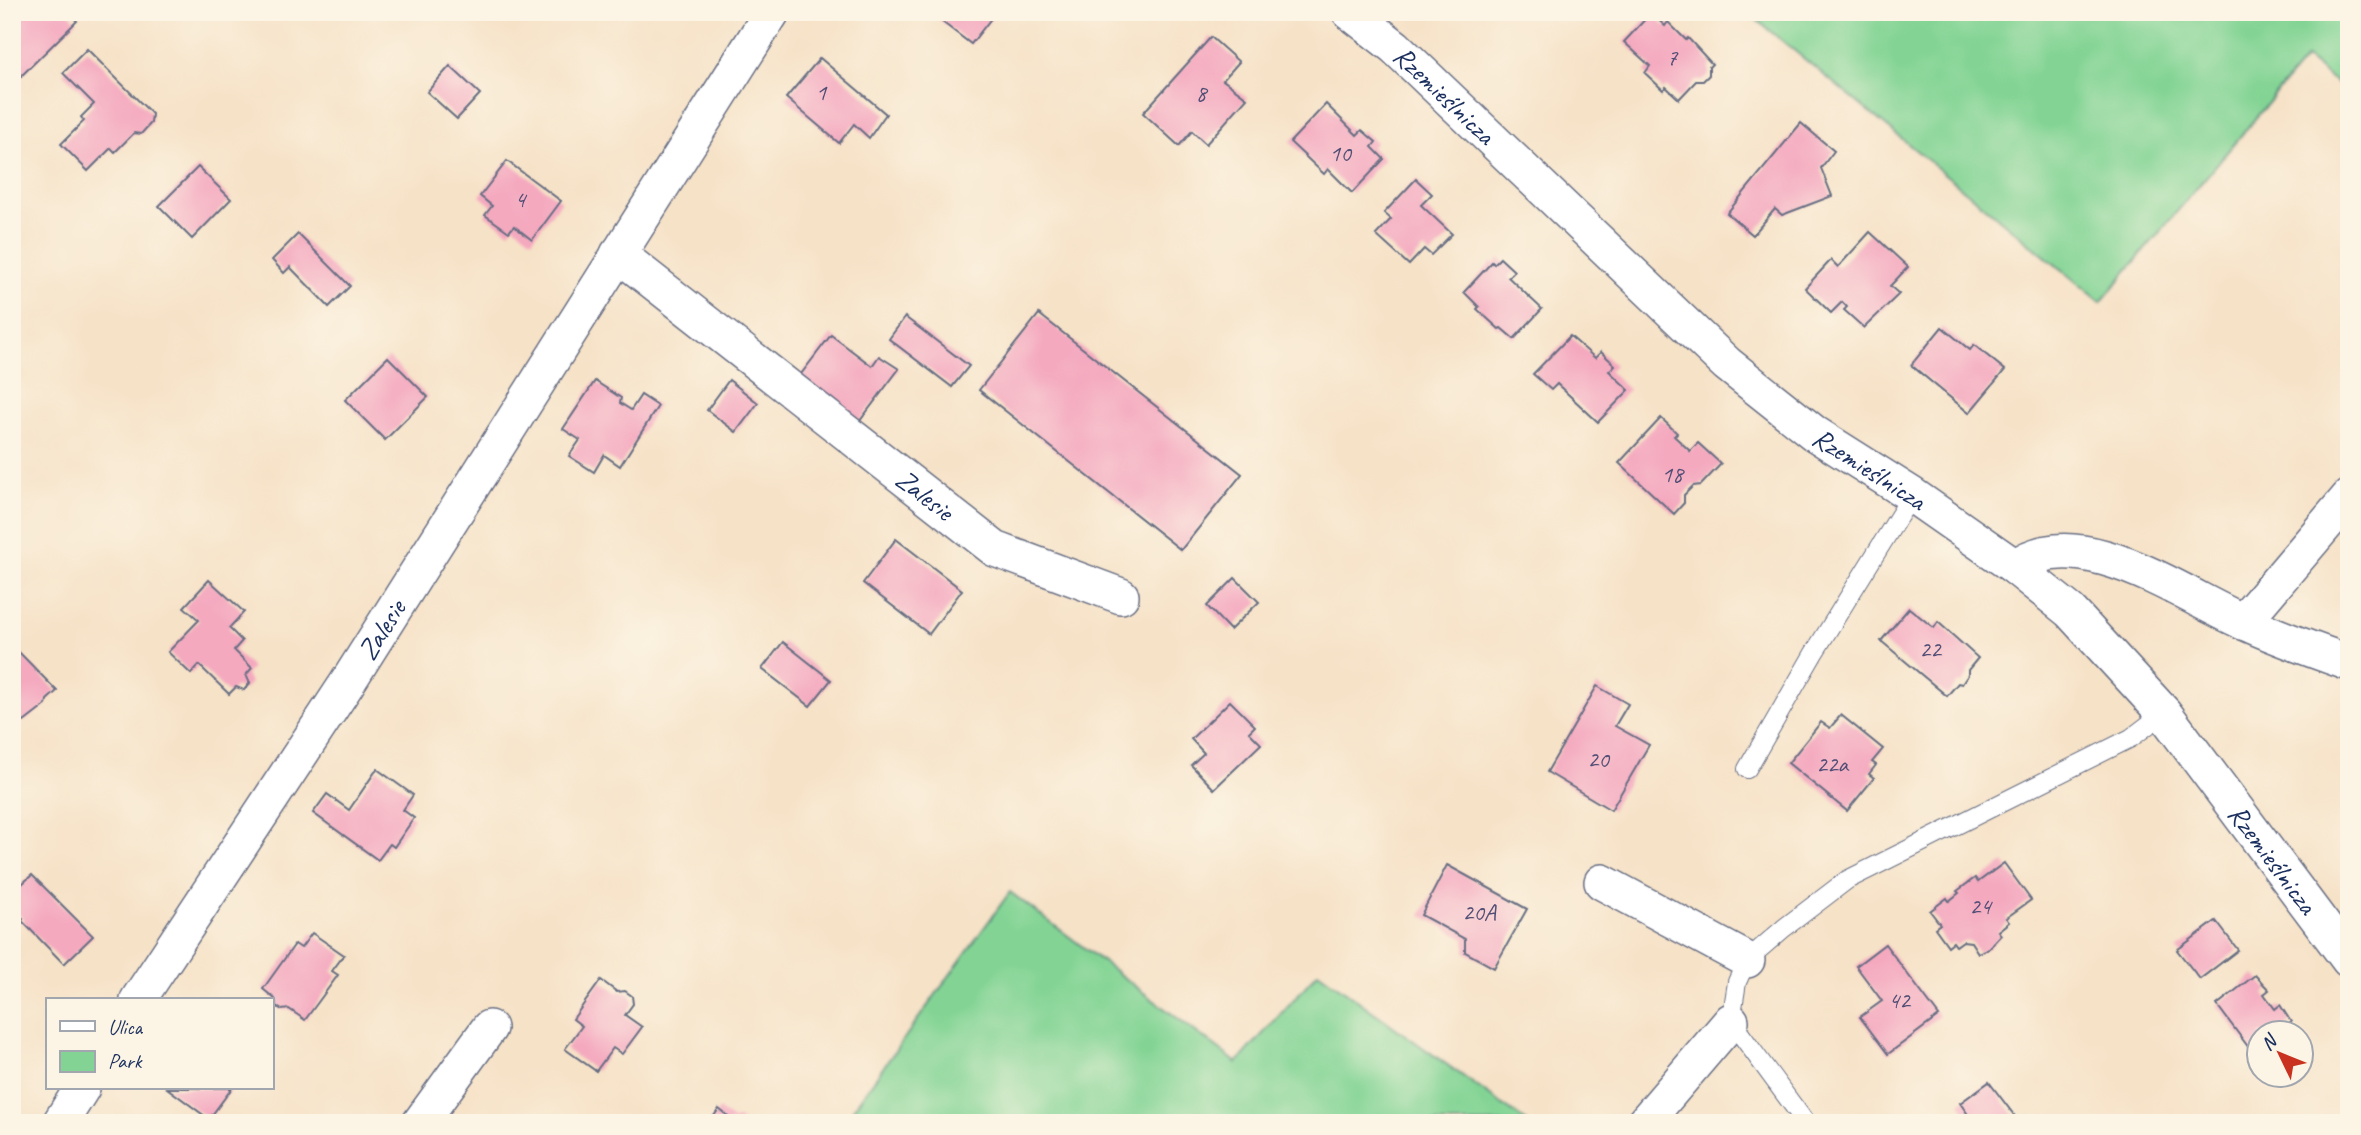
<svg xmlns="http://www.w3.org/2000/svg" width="2361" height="1135" font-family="Caveat,sans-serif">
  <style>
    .green { fill: #83d494; stroke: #4f8279; stroke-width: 2 }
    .building { fill: #f4a9bf }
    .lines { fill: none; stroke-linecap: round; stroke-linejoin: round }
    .service-casing { stroke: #686e83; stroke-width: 20 }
    .minor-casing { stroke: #686e83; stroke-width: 38 }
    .service { stroke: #fff; stroke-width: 18 }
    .minor { stroke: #fff; stroke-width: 35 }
    .labels { text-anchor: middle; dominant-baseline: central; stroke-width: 6; stroke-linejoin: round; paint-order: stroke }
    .number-label { font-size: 24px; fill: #514e76 }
    .street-label { font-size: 28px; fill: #1b2f5e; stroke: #fcf5e5 }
  </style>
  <rect width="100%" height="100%" fill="#fcf5e5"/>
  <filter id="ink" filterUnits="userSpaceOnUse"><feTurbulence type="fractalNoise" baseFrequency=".0143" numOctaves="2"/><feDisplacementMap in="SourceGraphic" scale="14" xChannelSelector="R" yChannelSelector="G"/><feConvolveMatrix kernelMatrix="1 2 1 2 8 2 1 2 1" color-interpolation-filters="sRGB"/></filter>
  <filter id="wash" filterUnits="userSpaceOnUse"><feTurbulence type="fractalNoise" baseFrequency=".00686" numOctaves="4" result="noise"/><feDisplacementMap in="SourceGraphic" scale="28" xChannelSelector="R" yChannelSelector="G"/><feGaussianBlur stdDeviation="1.57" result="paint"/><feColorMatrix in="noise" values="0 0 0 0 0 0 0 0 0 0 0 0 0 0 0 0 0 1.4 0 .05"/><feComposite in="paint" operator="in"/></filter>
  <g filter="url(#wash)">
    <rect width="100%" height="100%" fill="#f6e2c7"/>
    <g class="green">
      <path d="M 1747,12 L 2349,12 L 2349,93 L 2306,58 L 2101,302 Z"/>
      <path d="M 1010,892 L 1237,1063 L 1318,972 L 1528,1123 L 843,1123 Z"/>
    </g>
    <g id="blocks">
      <g class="building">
        <path d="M 12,12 L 68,12 L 77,21 L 12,85 Z"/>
        <path d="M 936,12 L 996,12 L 971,44 L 933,15 Z"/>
        <path d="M 1651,13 L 1665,26 L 1668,22 L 1686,40 L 1688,38 L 1712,64 L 1709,67 L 1709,75 L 1703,81 L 1696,81 L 1679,99 L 1666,87 L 1663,90 L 1645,73 L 1650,66 L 1624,42 Z"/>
        <path d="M 1211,37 L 1239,62 L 1223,80 L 1247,98 L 1206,144 L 1192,131 L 1179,146 L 1143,113 Z"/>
        <path d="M 87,49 L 152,114 L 151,123 L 141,134 L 134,133 L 115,152 L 111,148 L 88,171 L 61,144 L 84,121 L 81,117 L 94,104 L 63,73 Z"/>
        <path d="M 820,58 L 886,114 L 869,138 L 854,124 L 839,143 L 786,98 Z"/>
        <path d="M 450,66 L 480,94 L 457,119 L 427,92 Z"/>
        <path d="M 1326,104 L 1357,135 L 1362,130 L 1376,142 L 1372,147 L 1384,159 L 1352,193 L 1328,169 L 1324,174 L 1290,142 Z"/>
        <path d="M 1801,123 L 1834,151 L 1821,168 L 1832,196 L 1782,215 L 1775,209 L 1753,235 L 1727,213 Z"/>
        <path d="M 507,161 L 561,201 L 532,240 L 514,226 L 509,232 L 485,215 L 492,206 L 480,196 Z"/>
        <path d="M 198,167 L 231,199 L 192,239 L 159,206 Z"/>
        <path d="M 1416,179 L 1432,194 L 1421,205 L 1452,234 L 1431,255 L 1424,249 L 1409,265 L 1376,235 L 1391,219 L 1384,213 Z"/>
        <path d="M 1870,232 L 1908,267 L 1890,286 L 1899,294 L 1864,328 L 1844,310 L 1847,307 L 1842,302 L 1831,313 L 1805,288 L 1831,260 L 1838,267 Z"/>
        <path d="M 298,234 L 350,286 L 329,307 L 290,267 L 284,273 L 272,260 Z"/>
        <path d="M 1500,258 L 1514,271 L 1508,277 L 1542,309 L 1514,339 L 1501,328 L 1499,329 L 1477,309 L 1479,307 L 1464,292 L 1492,262 L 1494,264 Z"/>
        <path d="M 1039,314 L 1242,474 L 1181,550 L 979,390 Z"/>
        <path d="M 905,317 L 969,366 L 952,387 L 889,339 Z"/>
        <path d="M 1942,327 L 1970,350 L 1974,345 L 2005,370 L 1969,413 L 1911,365 Z"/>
        <path d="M 831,335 L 872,366 L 879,356 L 899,369 L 859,422 L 798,378 Z"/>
        <path d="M 1570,336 L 1595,358 L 1601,352 L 1615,365 L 1609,371 L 1629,390 L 1598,422 L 1557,384 L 1551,390 L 1533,374 Z"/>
        <path d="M 388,357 L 428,397 L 385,440 L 345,400 Z"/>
        <path d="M 729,380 L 758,403 L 736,432 L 707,410 Z"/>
        <path d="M 595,381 L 621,398 L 620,403 L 631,410 L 641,395 L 658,406 L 620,466 L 604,455 L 594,472 L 569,456 L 580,440 L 563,429 Z"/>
        <path d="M 1661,418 L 1677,433 L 1674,436 L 1690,451 L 1698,443 L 1721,464 L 1701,485 L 1693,486 L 1684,495 L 1684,503 L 1674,514 L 1619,463 Z"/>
        <path d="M 896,539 L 962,590 L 929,634 L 863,583 Z"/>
        <path d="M 1235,578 L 1259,602 L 1230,630 L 1207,606 Z"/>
        <path d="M 209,580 L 244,612 L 229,628 L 242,641 L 234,650 L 252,668 L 246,675 L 250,683 L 244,690 L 236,687 L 229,694 L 199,665 L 191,674 L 168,652 L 199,620 L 184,607 Z"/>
        <path d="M 1909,608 L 1934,628 L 1938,622 L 1978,658 L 1968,670 L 1968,675 L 1962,684 L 1958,683 L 1947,696 L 1881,641 Z"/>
        <path d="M 783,642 L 831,680 L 810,706 L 762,669 Z"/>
        <path d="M 12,645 L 57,691 L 47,700 L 46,705 L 24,722 L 12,710 Z"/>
        <path d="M 1597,686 L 1628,704 L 1615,726 L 1649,745 L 1611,810 L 1547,772 Z"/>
        <path d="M 1230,701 L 1255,726 L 1249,732 L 1261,744 L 1214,789 L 1191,765 L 1204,753 L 1191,739 Z"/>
        <path d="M 1841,715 L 1883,749 L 1872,762 L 1876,765 L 1869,774 L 1874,778 L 1847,811 L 1788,763 L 1821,722 L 1830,728 Z"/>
        <path d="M 377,769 L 413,795 L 403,810 L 414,818 L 394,847 L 390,844 L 378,860 L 313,813 L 327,794 L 349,810 Z"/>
        <path d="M 2004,863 L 2031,900 L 2006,918 L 2009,922 L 1998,931 L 2001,935 L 1989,948 L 1978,953 L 1971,942 L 1963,941 L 1956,946 L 1953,942 L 1948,946 L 1935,928 L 1940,924 L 1930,911 L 1947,898 L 1949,901 L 1959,893 L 1957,891 L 1975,878 L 1978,882 Z"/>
        <path d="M 1447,865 L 1527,909 L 1494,968 L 1465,952 L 1465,939 L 1421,915 Z"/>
        <path d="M 32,875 L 93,936 L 64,964 L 22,921 L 23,919 L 12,907 L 12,893 Z"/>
        <path d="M 2216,921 L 2238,950 L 2200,979 L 2177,950 Z"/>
        <path d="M 312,933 L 344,955 L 332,971 L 338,975 L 305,1020 L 289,1009 L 282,1010 L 276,1006 L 275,999 L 263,989 L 295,944 L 301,948 Z"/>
        <path d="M 1885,944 L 1939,1016 L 1888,1054 L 1860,1017 L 1882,1001 L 1856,966 Z"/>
        <path d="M 2255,975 L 2269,990 L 2264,994 L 2275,1009 L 2280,1005 L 2291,1022 L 2278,1032 L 2280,1034 L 2260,1034 L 2260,1047 L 2252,1052 L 2217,1005 Z"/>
        <path d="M 601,980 L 617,992 L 625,991 L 632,996 L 633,1004 L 625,1015 L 642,1027 L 622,1054 L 613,1048 L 596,1071 L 565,1049 L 582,1026 L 573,1019 Z"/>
        <path d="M 1989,1082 L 2020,1123 L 1974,1123 L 1960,1103 Z"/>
        <path d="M 167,1088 L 232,1088 L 209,1119 Z"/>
        <path d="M 719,1109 L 733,1120 L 739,1119 L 744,1123 L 709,1123 Z"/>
      </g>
    </g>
  </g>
  <g filter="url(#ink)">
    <use href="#blocks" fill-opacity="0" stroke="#686e83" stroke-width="2"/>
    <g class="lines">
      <g class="service-casing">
        <g id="service">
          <path d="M 1747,769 L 1814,653 L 1912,495"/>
          <path d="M 1806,1123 L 1731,1021 L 1737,982 L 1747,960 L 1784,928 L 1847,880 L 2131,738 L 2164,713"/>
        </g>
      </g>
      <g class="minor-casing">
        <g id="minor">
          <path id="s1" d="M 1350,12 L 1395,47 L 1727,364 L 1814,433 L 1912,495 L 2015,567 L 2070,611 L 2164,713 L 2349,960"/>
          <path id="s2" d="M 618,254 L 995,549 L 1121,596"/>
          <path d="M 2015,567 C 2079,519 2183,596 2244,622 C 2278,638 2314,650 2349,663"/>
          <path d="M 2243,622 L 2349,497"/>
          <path d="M 1602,882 L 1747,960"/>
          <path id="s3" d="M 138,1000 L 346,685 L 772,12"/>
          <path d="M 60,1123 L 82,1088"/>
          <path d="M 420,1123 L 489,1028"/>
          <path d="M 1644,1123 L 1731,1021"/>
        </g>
      </g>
      <use href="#service" class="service"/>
      <use href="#minor" class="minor"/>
    </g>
  </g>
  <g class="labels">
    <g class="number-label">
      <text x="1672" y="57">7</text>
      <text x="821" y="92">1</text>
      <text x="1201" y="93">8</text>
      <text x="1340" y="153">10</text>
      <text x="520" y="199">4</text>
      <text x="1672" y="474">18</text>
      <text x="1930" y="649">22</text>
      <text x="1598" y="759">20</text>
      <text x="1832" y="764">22a</text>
      <text x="1980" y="906">24</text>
      <text x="1479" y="912">20A</text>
      <text x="1899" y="1000">42</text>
    </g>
    <g class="street-label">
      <text stroke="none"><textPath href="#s1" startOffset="126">Rzemieślnicza</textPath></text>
      <text stroke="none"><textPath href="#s1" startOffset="693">Rzemieślnicza</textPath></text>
      <text stroke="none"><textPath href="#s2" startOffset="390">Zalesie</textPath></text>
      <text stroke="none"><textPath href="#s3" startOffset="443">Zalesie</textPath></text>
      <text stroke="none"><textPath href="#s1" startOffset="1260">Rzemieślnicza</textPath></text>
    </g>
  </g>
  <rect width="2361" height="1135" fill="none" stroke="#fcf5e5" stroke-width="42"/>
  <rect x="46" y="998" width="228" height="91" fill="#fcf5e5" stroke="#a2a6af" stroke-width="2"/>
  <rect x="60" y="1021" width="35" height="10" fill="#ffffff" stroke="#a2a6af" stroke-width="2"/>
  <text x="108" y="1034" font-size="21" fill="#1b2f5e">Ulica</text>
  <rect x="60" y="1051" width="35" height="21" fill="#83d494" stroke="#a2a6af" stroke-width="2"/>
  <text x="108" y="1068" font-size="21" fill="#1b2f5e">Park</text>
  <g transform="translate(2280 1054) rotate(313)"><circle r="33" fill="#fcf5e5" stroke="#a2a6af" stroke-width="2"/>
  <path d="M0-5L12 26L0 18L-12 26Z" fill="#c8321e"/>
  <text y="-10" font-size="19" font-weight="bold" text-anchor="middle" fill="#1b2f5e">N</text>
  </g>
</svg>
